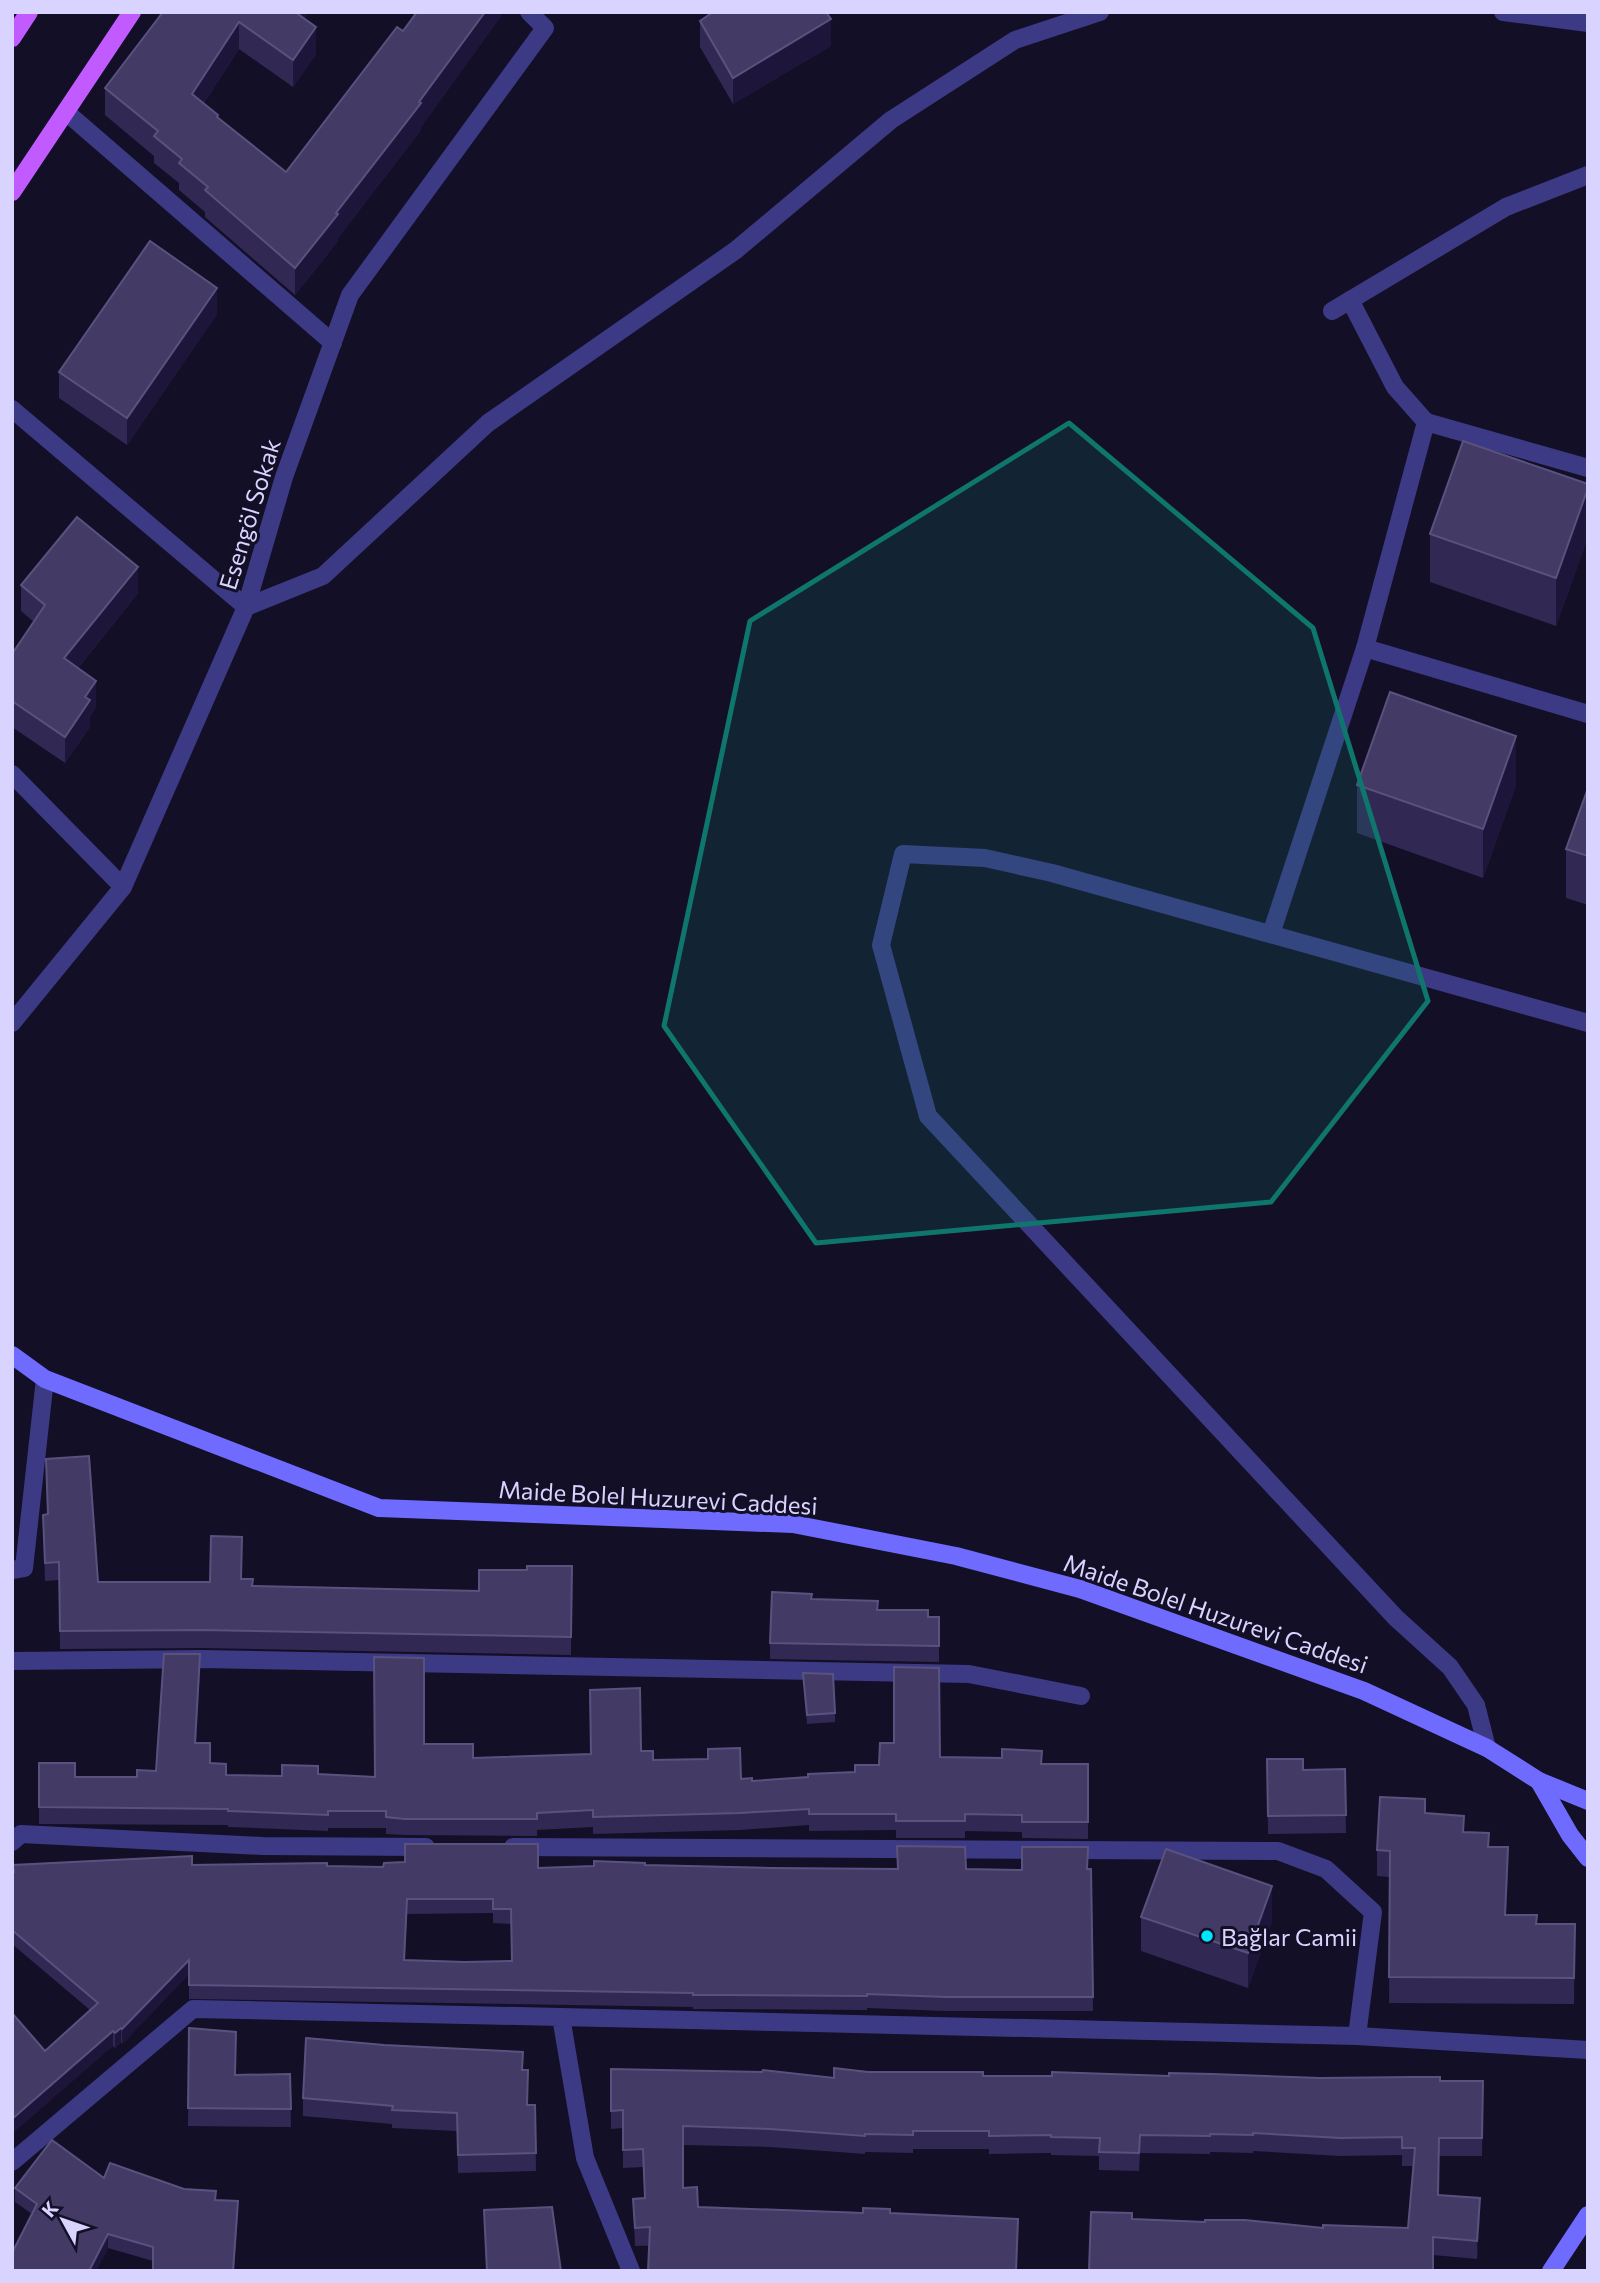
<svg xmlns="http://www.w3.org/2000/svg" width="1600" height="2283" font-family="Commissioner,sans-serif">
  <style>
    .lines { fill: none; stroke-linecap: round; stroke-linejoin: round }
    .street { stroke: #3d3a85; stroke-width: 18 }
    .secondary { stroke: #6f6bff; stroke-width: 18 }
    .primary { stroke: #c25bff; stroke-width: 18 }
    .wall { fill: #312854; fill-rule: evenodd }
    .shaded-wall { fill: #1d163a }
    .building { fill: #433a66; stroke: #5a527e; stroke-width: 2; fill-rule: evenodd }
    .marked { fill: #0f766e; fill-opacity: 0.2; stroke: #0f766e; stroke-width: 5; stroke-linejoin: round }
    .poi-dot { fill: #00e5ff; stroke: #130f26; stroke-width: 2.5 }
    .labels { text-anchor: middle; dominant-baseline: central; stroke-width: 6; stroke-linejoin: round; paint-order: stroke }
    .street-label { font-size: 24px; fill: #d9d4ff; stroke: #130f26 }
    .poi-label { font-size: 24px; fill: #d9d4ff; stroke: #130f26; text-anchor: start }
  </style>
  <rect width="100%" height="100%" fill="#130f26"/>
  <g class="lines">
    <g class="street">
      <path d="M 1503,12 L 1588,23"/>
      <path d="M 66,112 L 333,343"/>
      <path d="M 1350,300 L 1395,387 L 1426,422"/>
      <path d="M 1332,311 L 1506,207 L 1588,175"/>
      <path d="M 12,409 L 246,607 L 323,576 L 488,423 L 736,250 L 891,120 L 1015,40 L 1100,12"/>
      <path d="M 1365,648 L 1426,422 L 1588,468"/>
      <path d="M 12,774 L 123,887"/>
      <path d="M 1271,934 L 1365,648 L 1588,714"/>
      <path d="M 12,1023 L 123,887 L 246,607 L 284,477 L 350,295 L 545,28 L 529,12"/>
      <path d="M 12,1570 L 24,1568 L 45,1379"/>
      <path d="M 12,1661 L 202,1659 L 969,1674 L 1081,1696"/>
      <path d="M 1487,1748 L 1476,1705 L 1450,1667 L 1396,1618 L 928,1116 L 881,945 L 903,854 L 985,858 L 1052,873 L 1588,1023"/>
      <path d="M 12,1842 L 21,1834 L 263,1846 L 426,1847"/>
      <path d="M 513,1847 L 1278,1851 L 1326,1869 L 1373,1912 L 1357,2036"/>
      <path d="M 561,2017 L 1357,2036 L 1588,2050"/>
      <path d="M 12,2162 L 193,2009 L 561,2017 L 585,2158 L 631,2271"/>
    </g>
    <g class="secondary">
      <path d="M 12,1355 L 45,1379 L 379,1508 L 793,1524 L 956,1556 L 1080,1589 L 1364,1691 L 1487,1748 L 1539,1781 L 1588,1801"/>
      <path d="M 1539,1781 L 1570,1835 L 1588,1858"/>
      <path d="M 1551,2271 L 1588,2215"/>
    </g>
    <g class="primary">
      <path d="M 12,38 L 29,12"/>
      <path d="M 12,192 L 132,12"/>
    </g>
  </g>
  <g class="wall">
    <path d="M 501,12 L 501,16 L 421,127 L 421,130 L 338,238 L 338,241 L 295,295 L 205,217 L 205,212 L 179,190 L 179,183 L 154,163 L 154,156 L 105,115 L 105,88 L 156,22 L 305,19 L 316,54 L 293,87 L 239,49 L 204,103 L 218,118 L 286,172 L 403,31 Z"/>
    <path d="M 700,21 L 831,46 L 733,104 L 700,47 Z"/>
    <path d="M 217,314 L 127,445 L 59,398 L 59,372 Z"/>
    <path d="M 1588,484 L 1588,537 L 1556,626 L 1430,582 L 1430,534 Z"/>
    <path d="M 21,585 L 138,593 L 78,668 L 96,707 L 90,717 L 90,727 L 65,763 L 12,727 L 12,654 L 34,622 L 21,611 Z"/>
    <path d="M 1357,785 L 1516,785 L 1483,878 L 1357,833 Z"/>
    <path d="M 1588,788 L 1588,905 L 1566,898 L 1566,849 Z"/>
    <path d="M 46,1459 L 98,1582 L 210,1582 L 242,1579 L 252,1586 L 479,1591 L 527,1570 L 572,1566 L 571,1655 L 202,1648 L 60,1649 L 59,1580 L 45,1581 L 43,1515 L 47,1514 Z"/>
    <path d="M 811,1599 L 928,1617 L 939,1617 L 939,1662 L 770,1659 L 770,1643 Z"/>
    <path d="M 200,1670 L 196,1743 L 210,1763 L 226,1775 L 282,1776 L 318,1774 L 375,1777 L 424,1744 L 473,1758 L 591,1754 L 641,1751 L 653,1760 L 752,1781 L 808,1777 L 855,1772 L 879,1765 L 940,1757 L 1042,1764 L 1088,1764 L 1088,1839 L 1022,1838 L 1022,1832 L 965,1831 L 965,1838 L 896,1838 L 896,1830 L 809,1831 L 809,1825 L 740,1830 L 593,1834 L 593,1827 L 537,1830 L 537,1836 L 405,1835 L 386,1834 L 386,1828 L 328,1828 L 328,1831 L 228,1827 L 228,1825 L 39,1824 L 39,1763 L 75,1777 L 137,1777 L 156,1771 Z"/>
    <path d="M 803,1673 L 835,1713 L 835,1722 L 807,1724 Z"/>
    <path d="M 1267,1759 L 1303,1770 L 1345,1769 L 1346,1833 L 1268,1834 Z"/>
    <path d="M 1425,1813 L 1464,1832 L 1489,1847 L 1508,1874 L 1506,1915 L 1537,1924 L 1575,1924 L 1574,2004 L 1389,2003 L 1390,1877 L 1377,1876 L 1377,1850 Z"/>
    <path d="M 192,1865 L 538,1868 L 645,1865 L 770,1868 L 966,1869 L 1022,1870 L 1091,1869 L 1093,2011 L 946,2011 L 867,2008 L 867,2010 L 721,2009 L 693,2009 L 693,2007 L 189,1999 L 189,1974 L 122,2044 L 121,2042 L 115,2048 L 113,2046 L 45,2051 L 90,2010 L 12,1944 L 12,1872 ZM 493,1913 L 493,1923 L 511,1924 L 511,1961 L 465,1962 L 405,1960 L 407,1914 Z"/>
    <path d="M 1141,1917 L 1272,1921 L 1248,1988 L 1141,1951 Z"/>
    <path d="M 189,2028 L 235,2075 L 290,2074 L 291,2127 L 188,2126 Z"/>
    <path d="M 611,2069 L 834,2078 L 868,2072 L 983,2076 L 1169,2076 L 1483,2081 L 1482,2156 L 1439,2156 L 1438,2195 L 1480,2216 L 1477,2259 L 1433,2255 L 1132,2219 L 1323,2228 L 1408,2228 L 1413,2166 L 1402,2166 L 1402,2155 L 1340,2156 L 1253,2151 L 1253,2153 L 1210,2152 L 1210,2154 L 1140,2153 L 1139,2171 L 1099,2170 L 1099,2156 L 1051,2155 L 1051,2153 L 989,2154 L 989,2149 L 913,2149 L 913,2153 L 865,2152 L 865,2154 L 770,2147 L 683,2145 L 683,2188 L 698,2207 L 890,2213 L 1018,2237 L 635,2246 L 633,2199 L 645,2198 L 643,2167 L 623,2168 L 623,2128 L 611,2129 Z"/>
    <path d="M 523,2070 L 527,2105 L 535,2105 L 536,2171 L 458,2173 L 457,2131 L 392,2128 L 392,2124 L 303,2116 L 303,2098 Z"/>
    <path d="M 104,2178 L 216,2200 L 238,2215 L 234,2271 L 153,2271 L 153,2261 L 108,2248 L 96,2271 L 12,2271 L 32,2214 L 15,2202 L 15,2188 Z"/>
  </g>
  <g class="shaded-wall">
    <path d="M 292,12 L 309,12 L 292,37 Z"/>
    <path d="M 485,12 L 501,12 L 501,16 L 421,127 L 421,130 L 338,238 L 338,241 L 295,295 L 295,268 Z"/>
    <path d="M 831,19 L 831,46 L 733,104 L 733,78 Z"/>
    <path d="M 239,22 L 239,49 L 192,121 L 192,94 Z"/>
    <path d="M 316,27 L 316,54 L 293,87 L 293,60 Z"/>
    <path d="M 217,288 L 217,314 L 127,445 L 127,418 Z"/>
    <path d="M 1588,488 L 1588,537 L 1556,626 L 1556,578 Z"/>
    <path d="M 138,567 L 138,593 L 64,685 L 64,658 Z"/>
    <path d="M 96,681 L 96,707 L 90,717 L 90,727 L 65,763 L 65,737 L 85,697 Z"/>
    <path d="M 1516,736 L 1516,785 L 1483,878 L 1483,829 Z"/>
    <path d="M 200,1654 L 200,1670 L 195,1759 L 195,1743 Z"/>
    <path d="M 1508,1847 L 1508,1874 L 1505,1941 L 1505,1915 Z"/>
    <path d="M 1272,1886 L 1272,1921 L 1248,1988 L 1248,1953 Z"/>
    <path d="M 189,1960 L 189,1974 L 122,2044 L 122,2029 Z"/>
    <path d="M 121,2028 L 121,2042 L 115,2048 L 115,2033 Z"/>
    <path d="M 113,2031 L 113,2046 L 12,2134 L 12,2119 Z"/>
    <path d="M 1480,2198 L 1480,2216 L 1477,2259 L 1477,2241 Z"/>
    <path d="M 238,2201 L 234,2271 L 233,2271 Z"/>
    <path d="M 108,2234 L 108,2248 L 96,2271 L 89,2271 Z"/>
  </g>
  <g class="building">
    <path d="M 163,12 L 295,12 L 316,27 L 293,60 L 239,22 L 192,94 L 218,115 L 217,117 L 286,172 L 397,27 L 403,31 L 417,12 L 485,12 L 419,102 L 421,103 L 336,213 L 338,214 L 295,268 L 205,190 L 208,187 L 179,163 L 182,159 L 154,136 L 158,131 L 105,88 Z"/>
    <path d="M 713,12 L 826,12 L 831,19 L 733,78 L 700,21 Z"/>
    <path d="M 150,241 L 217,288 L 127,418 L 59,372 Z"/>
    <path d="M 1463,441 L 1588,484 L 1588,488 L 1556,578 L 1430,534 Z"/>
    <path d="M 77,517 L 138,567 L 64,658 L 96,681 L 85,697 L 90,700 L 65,737 L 12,701 L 12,654 L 45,605 L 21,585 Z"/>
    <path d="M 1390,692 L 1516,736 L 1483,829 L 1357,785 Z"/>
    <path d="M 1588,788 L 1588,856 L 1566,849 Z"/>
    <path d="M 89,1456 L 98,1582 L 210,1582 L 211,1536 L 242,1537 L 241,1579 L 253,1579 L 252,1586 L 479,1591 L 479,1570 L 527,1570 L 527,1566 L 572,1566 L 571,1637 L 202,1630 L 60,1631 L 59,1562 L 45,1563 L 43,1515 L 48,1514 L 46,1459 Z"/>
    <path d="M 772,1592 L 812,1594 L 811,1599 L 878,1601 L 877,1610 L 928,1610 L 928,1617 L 939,1617 L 939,1646 L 770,1643 Z"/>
    <path d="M 164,1654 L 200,1654 L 195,1743 L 210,1743 L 210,1763 L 226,1764 L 226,1775 L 282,1776 L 282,1765 L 318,1766 L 318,1774 L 375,1777 L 374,1657 L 424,1658 L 424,1744 L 473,1744 L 473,1758 L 591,1754 L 590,1690 L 640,1688 L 641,1751 L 653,1751 L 653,1760 L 708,1759 L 708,1749 L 740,1748 L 741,1779 L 752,1778 L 752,1781 L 808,1777 L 808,1774 L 855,1772 L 855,1765 L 879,1765 L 880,1743 L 894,1743 L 894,1667 L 939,1668 L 940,1757 L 1002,1758 L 1002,1749 L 1042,1751 L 1041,1764 L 1088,1764 L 1088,1822 L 1022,1822 L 1022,1815 L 965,1814 L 965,1821 L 896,1821 L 896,1814 L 809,1814 L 809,1809 L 740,1813 L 593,1817 L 593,1810 L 537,1813 L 537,1819 L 405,1819 L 386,1817 L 386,1811 L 328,1811 L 328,1815 L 228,1811 L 228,1809 L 39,1807 L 39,1763 L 75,1763 L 75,1777 L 137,1777 L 137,1770 L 156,1771 Z"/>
    <path d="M 803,1673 L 833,1674 L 835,1713 L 807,1715 Z"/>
    <path d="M 1267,1759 L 1303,1759 L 1303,1770 L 1345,1769 L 1346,1815 L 1268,1816 Z"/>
    <path d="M 1380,1797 L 1425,1799 L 1425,1813 L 1464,1816 L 1463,1832 L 1489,1833 L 1488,1847 L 1508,1847 L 1505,1915 L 1537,1915 L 1536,1924 L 1575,1924 L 1574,1978 L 1389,1977 L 1390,1851 L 1377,1850 Z"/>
    <path d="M 405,1844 L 538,1844 L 538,1868 L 594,1866 L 594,1861 L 645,1863 L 645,1865 L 770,1868 L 898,1869 L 897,1846 L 965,1847 L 966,1869 L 1022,1870 L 1022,1847 L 1088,1847 L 1087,1869 L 1091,1869 L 1093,1997 L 946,1997 L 867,1994 L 867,1996 L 721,1995 L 693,1995 L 693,1993 L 189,1985 L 189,1960 L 122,2029 L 121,2028 L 115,2033 L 113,2031 L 12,2119 L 12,2013 L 45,2051 L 98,2003 L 12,1930 L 12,1872 L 14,1872 L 13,1865 L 192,1856 L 192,1865 L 327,1863 L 327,1866 L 383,1867 L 384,1863 L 405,1862 ZM 407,1899 L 493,1899 L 493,1909 L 511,1909 L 512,1961 L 465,1962 L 404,1960 Z"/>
    <path d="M 1166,1849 L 1272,1886 L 1248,1953 L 1141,1917 Z"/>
    <path d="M 189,2028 L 236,2032 L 235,2075 L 290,2074 L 291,2109 L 188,2108 Z"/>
    <path d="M 306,2038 L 384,2045 L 523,2052 L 522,2070 L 528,2070 L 527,2105 L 535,2105 L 536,2153 L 458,2155 L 457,2113 L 392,2110 L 393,2106 L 303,2098 Z"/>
    <path d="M 834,2068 L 868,2072 L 983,2072 L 983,2076 L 1052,2076 L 1052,2072 L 1169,2076 L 1169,2073 L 1212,2074 L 1320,2078 L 1414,2077 L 1440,2077 L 1440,2081 L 1483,2081 L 1482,2138 L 1439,2138 L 1438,2195 L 1480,2198 L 1477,2241 L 1433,2237 L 1433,2271 L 1089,2271 L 1091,2212 L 1132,2213 L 1132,2219 L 1205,2222 L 1205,2220 L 1245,2220 L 1323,2228 L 1323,2225 L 1408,2228 L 1415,2148 L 1402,2148 L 1402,2137 L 1340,2138 L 1253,2133 L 1253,2135 L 1210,2134 L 1210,2136 L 1140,2135 L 1139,2153 L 1099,2152 L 1100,2138 L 1051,2137 L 1051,2135 L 989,2136 L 989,2131 L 913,2131 L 913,2135 L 865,2134 L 865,2136 L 770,2129 L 683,2126 L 683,2188 L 697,2187 L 698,2207 L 863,2213 L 863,2208 L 890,2209 L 890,2213 L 1018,2219 L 1016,2271 L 648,2271 L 650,2227 L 635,2228 L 633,2199 L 645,2198 L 643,2149 L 623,2150 L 623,2110 L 611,2111 L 611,2069 L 762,2072 L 763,2070 L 834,2078 Z"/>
    <path d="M 52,2140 L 104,2178 L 110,2163 L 184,2189 L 216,2191 L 215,2200 L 238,2201 L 233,2271 L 153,2271 L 153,2247 L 108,2234 L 89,2271 L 12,2271 L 12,2253 L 37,2204 L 15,2188 Z"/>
    <path d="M 552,2207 L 561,2271 L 487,2271 L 484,2210 Z"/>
  </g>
  <path class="marked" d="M 1069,423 L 1313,628 L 1428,1001 L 1271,1202 L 816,1243 L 664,1026 L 750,621 Z"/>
  <circle class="poi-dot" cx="1207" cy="1936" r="7"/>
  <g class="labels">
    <g class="street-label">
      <text transform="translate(249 514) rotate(-73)">Esengöl Sokak</text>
      <text transform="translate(658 1497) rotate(3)">Maide Bolel Huzurevi Caddesi</text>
      <text transform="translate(1216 1613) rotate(19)">Maide Bolel Huzurevi Caddesi</text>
    </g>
    <g class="poi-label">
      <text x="1221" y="1936">Bağlar Camii</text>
    </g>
  </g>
  <rect width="1600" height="2283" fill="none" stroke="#d9d4ff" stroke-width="28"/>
  <g transform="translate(63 2220) rotate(310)" stroke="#130f26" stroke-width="5" paint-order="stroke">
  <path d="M0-5L12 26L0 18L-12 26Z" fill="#d9d4ff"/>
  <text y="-10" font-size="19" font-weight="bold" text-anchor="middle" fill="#d9d4ff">K</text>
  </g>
</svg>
